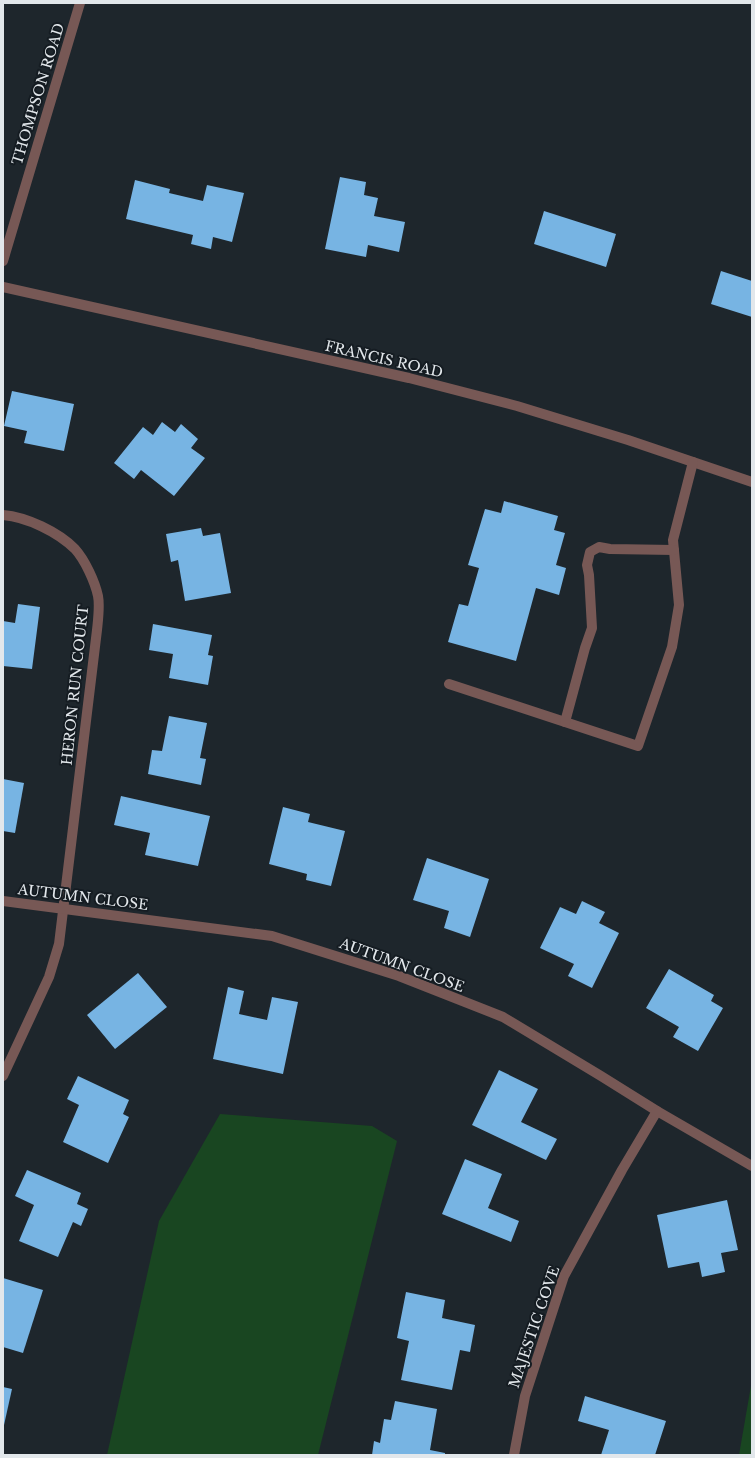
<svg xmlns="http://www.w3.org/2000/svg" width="755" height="1458" font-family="'Libre Baskerville',serif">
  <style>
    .green { fill: #194621 }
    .building { fill: #77b4e3 }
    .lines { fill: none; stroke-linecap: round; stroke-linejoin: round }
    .minor { stroke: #775855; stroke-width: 10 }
    .labels { text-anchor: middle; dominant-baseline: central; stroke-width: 4; stroke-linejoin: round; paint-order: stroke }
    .street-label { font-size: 14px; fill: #e2e7eb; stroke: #151c22 }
  </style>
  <rect width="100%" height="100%" fill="#1e262c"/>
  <g class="green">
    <path d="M 220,1114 L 372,1126 L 397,1141 L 318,1455 L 107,1455 L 159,1221 Z"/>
    <path d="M 752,1380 L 752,1455 L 739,1455 Z"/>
  </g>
  <g class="building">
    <path d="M 340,177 L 366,182 L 364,195 L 378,198 L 374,216 L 405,222 L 399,252 L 368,245 L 366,257 L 325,249 Z"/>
    <path d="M 135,180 L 170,189 L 169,193 L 203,201 L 207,185 L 244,193 L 232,242 L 213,237 L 211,249 L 191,244 L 193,235 L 126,219 Z"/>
    <path d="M 544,211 L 616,234 L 606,267 L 534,244 Z"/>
    <path d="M 721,271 L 752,281 L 752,317 L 711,304 Z"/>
    <path d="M 12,391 L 74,404 L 64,451 L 24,443 L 27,431 L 4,426 Z"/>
    <path d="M 162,422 L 175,432 L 181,424 L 198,439 L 191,448 L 205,458 L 174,496 L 141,470 L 134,479 L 114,463 L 143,427 L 153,435 Z"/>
    <path d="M 504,501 L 558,516 L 554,530 L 565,533 L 556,565 L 566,568 L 559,595 L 536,588 L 516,661 L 448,642 L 459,604 L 468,606 L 479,568 L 468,565 L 485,509 L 501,513 Z"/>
    <path d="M 201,528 L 203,536 L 220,533 L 231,593 L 185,601 L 178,560 L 171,562 L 166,534 Z"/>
    <path d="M 18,604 L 40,607 L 32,669 L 3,666 L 3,621 L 15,623 Z"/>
    <path d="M 153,624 L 212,635 L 208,655 L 213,656 L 208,685 L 169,678 L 173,654 L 149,650 Z"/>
    <path d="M 169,716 L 207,723 L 200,758 L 206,759 L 201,785 L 148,774 L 152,750 L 162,751 Z"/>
    <path d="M 3,779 L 24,783 L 15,833 L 3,831 Z"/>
    <path d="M 121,796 L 210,816 L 198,866 L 145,855 L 150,833 L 114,825 Z"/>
    <path d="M 283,807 L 310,814 L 308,822 L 345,831 L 331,886 L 306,880 L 307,874 L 269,864 Z"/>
    <path d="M 427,858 L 489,879 L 470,937 L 444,928 L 449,911 L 413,900 Z"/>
    <path d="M 582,901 L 605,912 L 599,923 L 619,933 L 592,988 L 568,976 L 574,964 L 540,948 L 560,907 L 576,914 Z"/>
    <path d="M 669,969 L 714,995 L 711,1001 L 723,1008 L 698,1051 L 673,1037 L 679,1027 L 646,1008 Z"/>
    <path d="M 138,973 L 167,1007 L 115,1049 L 87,1015 Z"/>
    <path d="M 228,987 L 244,991 L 239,1014 L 267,1020 L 272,997 L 298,1002 L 283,1074 L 213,1059 Z"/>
    <path d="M 499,1070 L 538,1089 L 521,1122 L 557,1139 L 546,1160 L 472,1125 Z"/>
    <path d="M 78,1076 L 129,1100 L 123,1114 L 129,1117 L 108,1163 L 63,1142 L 79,1105 L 67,1099 Z"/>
    <path d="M 465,1159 L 502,1174 L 488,1208 L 519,1221 L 511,1242 L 442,1214 Z"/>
    <path d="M 27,1170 L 81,1193 L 77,1204 L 88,1209 L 81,1226 L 73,1222 L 58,1257 L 19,1241 L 34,1205 L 15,1196 Z"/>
    <path d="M 727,1200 L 738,1250 L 721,1253 L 725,1272 L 702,1277 L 699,1262 L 668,1268 L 657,1215 Z"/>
    <path d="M 3,1278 L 43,1290 L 23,1353 L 3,1347 Z"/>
    <path d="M 406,1292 L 445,1300 L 442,1318 L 475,1325 L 470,1352 L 460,1350 L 452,1390 L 401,1380 L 409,1341 L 397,1338 Z"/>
    <path d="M 3,1387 L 12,1389 L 4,1425 L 3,1425 Z"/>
    <path d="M 585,1396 L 666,1421 L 655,1455 L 601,1455 L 609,1430 L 578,1421 Z"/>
    <path d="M 395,1401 L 437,1409 L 430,1450 L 445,1453 L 445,1455 L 372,1455 L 374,1441 L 380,1443 L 384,1419 L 391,1420 Z"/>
  </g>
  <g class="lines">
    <g class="minor">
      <path d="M 3,261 L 80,3"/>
      <path d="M 3,287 L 409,378 L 517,406 L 628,440 L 752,482"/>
      <path d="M 3,515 C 27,517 58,532 75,549 C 85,560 95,582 98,596 C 100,606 98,620 97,630 L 59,944 L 49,977 L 3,1076"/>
      <path d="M 449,684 L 638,746 L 672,647 L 679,605 L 673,540 L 693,462"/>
      <path d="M 565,722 L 585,648 L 592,628 L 589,575 L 587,565 L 590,552 L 599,547 L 610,549 L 674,550"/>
      <path d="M 3,901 L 272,936 L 399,976 L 503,1017 L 601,1076 L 657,1111 L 752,1166"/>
      <path d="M 514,1455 L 525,1396 L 564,1276 L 622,1170 L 657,1111"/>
    </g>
  </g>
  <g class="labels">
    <g class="street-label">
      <text transform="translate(38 94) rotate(-73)">THOMPSON ROAD</text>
      <text transform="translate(384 359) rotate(13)">FRANCIS ROAD</text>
      <text transform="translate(75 685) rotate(-84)">HERON RUN COURT</text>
      <text transform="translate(83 897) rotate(7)">AUTUMN CLOSE</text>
      <text transform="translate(402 965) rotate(20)">AUTUMN CLOSE</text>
      <text transform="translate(534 1327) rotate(-71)">MAJESTIC COVE</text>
    </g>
  </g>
  <rect width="755" height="1458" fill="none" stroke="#e2e7eb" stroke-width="8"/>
</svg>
